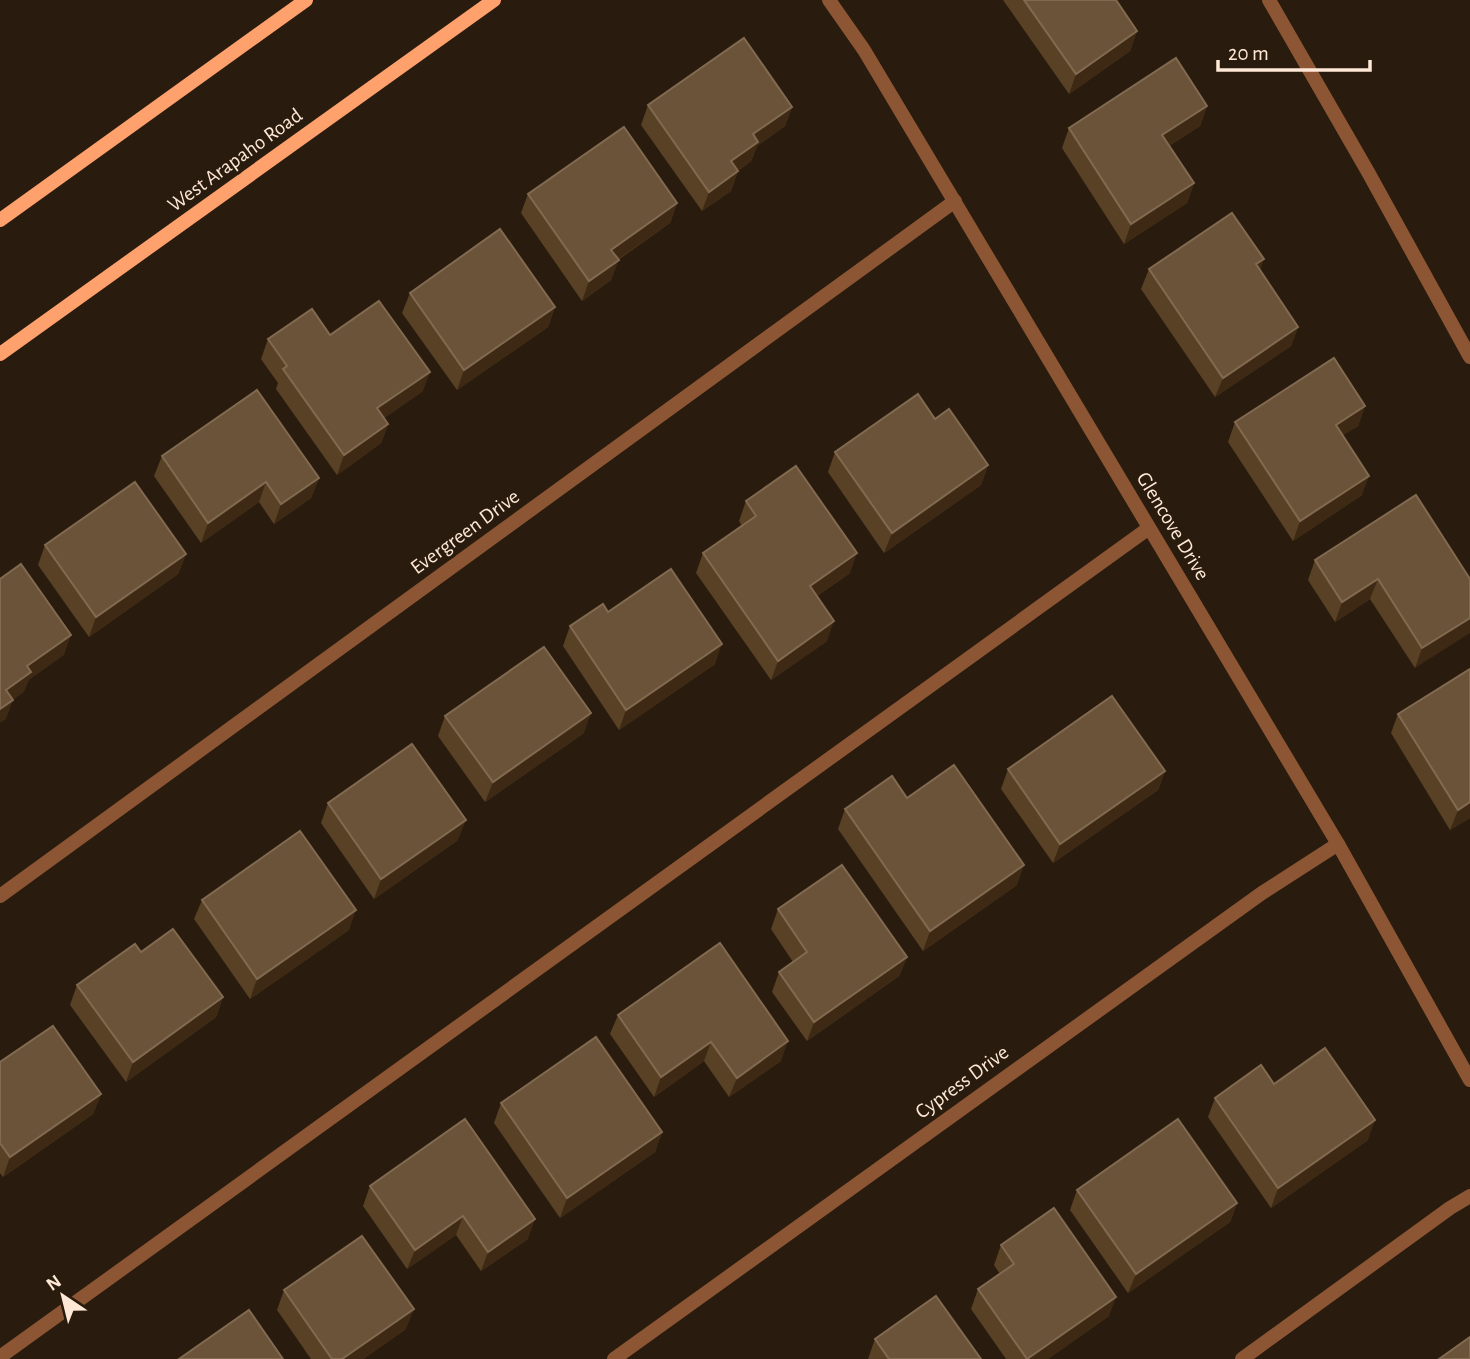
<svg xmlns="http://www.w3.org/2000/svg" width="1470" height="1359" font-family="'Alegreya Sans',sans-serif">
  <style>
    .lines { fill: none; stroke-linecap: round; stroke-linejoin: round }
    .service { stroke: #8c5534; stroke-width: 14 }
    .minor { stroke: #8c5534; stroke-width: 14 }
    .secondary { stroke: #ffa16d; stroke-width: 14 }
    .wall { fill: #594125 }
    .shaded-wall { fill: #3e2a14 }
    .building { fill: #6a5338; stroke: #826a51; stroke-width: 2 }
    .labels { text-anchor: middle; dominant-baseline: central; stroke-width: 7; stroke-linejoin: round; paint-order: stroke }
    .street-label { font-size: 21px; fill: #ffe8d6; stroke: #291c0e }
  </style>
  <rect width="100%" height="100%" fill="#291c0e"/>
  <g class="lines">
    <g class="service">
      <path d="M 1269,0 L 1368,172 L 1470,357"/>
      <path d="M 0,1357 L 1149,528"/>
      <path d="M 1242,1359 L 1450,1208 L 1470,1196"/>
    </g>
    <g class="minor">
      <path d="M 829,0 L 864,50 L 1338,844 L 1470,1080"/>
      <path d="M 0,896 L 955,201"/>
      <path d="M 614,1359 L 1262,893 L 1338,844"/>
    </g>
    <g class="secondary">
      <path d="M 0,220 L 306,0"/>
      <path d="M 0,354 L 494,0"/>
    </g>
  </g>
  <g class="wall">
    <path d="M 1003,0 L 1116,0 L 1137,31 L 1130,51 L 1069,94 Z"/>
    <path d="M 648,105 L 792,107 L 785,126 L 757,146 L 751,161 L 738,171 L 731,191 L 702,211 L 641,125 Z"/>
    <path d="M 1207,106 L 1200,126 L 1169,146 L 1194,183 L 1187,203 L 1124,244 L 1062,148 L 1069,128 Z"/>
    <path d="M 528,194 L 677,203 L 670,223 L 618,260 L 611,280 L 582,301 L 521,213 Z"/>
    <path d="M 1149,269 L 1260,270 L 1298,327 L 1291,346 L 1215,397 L 1141,289 Z"/>
    <path d="M 410,293 L 555,307 L 548,327 L 457,390 L 402,313 Z"/>
    <path d="M 330,335 L 423,391 L 384,418 L 388,424 L 381,443 L 337,475 L 276,389 L 278,383 L 261,359 L 268,339 Z"/>
    <path d="M 1365,406 L 1358,426 L 1343,435 L 1362,495 L 1293,541 L 1228,442 L 1235,422 Z"/>
    <path d="M 935,419 L 988,465 L 981,485 L 884,553 L 828,472 L 835,452 Z"/>
    <path d="M 162,456 L 319,478 L 311,498 L 274,524 L 259,502 L 201,543 L 154,476 Z"/>
    <path d="M 746,501 L 850,573 L 817,596 L 827,641 L 771,680 L 696,573 L 703,553 L 742,526 L 739,521 Z"/>
    <path d="M 45,545 L 186,554 L 178,574 L 89,637 L 38,565 Z"/>
    <path d="M 1315,560 L 1470,579 L 1415,668 L 1370,599 L 1335,622 L 1308,580 Z"/>
    <path d="M 608,612 L 715,664 L 619,730 L 563,646 L 570,626 Z"/>
    <path d="M 1398,714 L 1470,818 L 1450,830 L 1391,733 Z"/>
    <path d="M 445,716 L 584,733 L 485,802 L 438,736 Z"/>
    <path d="M 1008,769 L 1165,771 L 1158,790 L 1053,863 L 1001,789 Z"/>
    <path d="M 907,798 L 1017,885 L 923,951 L 838,829 L 845,809 Z"/>
    <path d="M 328,803 L 458,840 L 374,899 L 321,823 Z"/>
    <path d="M 202,900 L 349,930 L 250,999 L 194,919 Z"/>
    <path d="M 778,909 L 907,957 L 899,976 L 807,1041 L 772,992 L 779,972 L 793,962 L 771,929 Z"/>
    <path d="M 141,952 L 223,997 L 216,1017 L 126,1082 L 70,1005 L 77,985 Z"/>
    <path d="M 618,1015 L 781,1061 L 729,1097 L 704,1061 L 654,1097 L 610,1034 Z"/>
    <path d="M 0,1062 L 101,1094 L 93,1114 L 3,1177 L 0,1173 Z"/>
    <path d="M 1274,1084 L 1368,1140 L 1271,1208 L 1208,1117 L 1215,1098 Z"/>
    <path d="M 501,1103 L 662,1132 L 655,1152 L 560,1218 L 494,1123 Z"/>
    <path d="M 465,1119 L 528,1239 L 481,1271 L 456,1235 L 407,1269 L 363,1206 L 370,1186 Z"/>
    <path d="M 1077,1190 L 1237,1203 L 1230,1222 L 1128,1293 L 1070,1210 Z"/>
    <path d="M 1001,1245 L 1109,1316 L 1048,1359 L 1006,1359 L 971,1309 L 978,1289 L 1000,1274 L 994,1265 Z"/>
    <path d="M 284,1290 L 406,1329 L 363,1359 L 311,1359 L 277,1310 Z"/>
    <path d="M 875,1339 L 981,1359 L 868,1359 Z"/>
  </g>
  <g class="shaded-wall">
    <path d="M 1137,31 L 1130,51 L 1069,94 L 1076,74 Z"/>
    <path d="M 1207,106 L 1200,126 L 1155,155 L 1162,135 Z"/>
    <path d="M 792,107 L 785,126 L 757,146 L 751,161 L 724,181 L 731,161 L 753,134 Z"/>
    <path d="M 738,171 L 731,191 L 702,211 L 709,192 Z"/>
    <path d="M 1194,183 L 1187,203 L 1124,244 L 1131,224 Z"/>
    <path d="M 677,203 L 670,223 L 604,269 L 611,250 Z"/>
    <path d="M 1264,259 L 1257,279 L 1256,264 Z"/>
    <path d="M 619,260 L 611,280 L 582,301 L 589,281 Z"/>
    <path d="M 555,307 L 548,327 L 457,390 L 464,370 Z"/>
    <path d="M 1298,327 L 1291,346 L 1215,397 L 1223,378 Z"/>
    <path d="M 430,372 L 423,391 L 370,428 L 377,408 Z"/>
    <path d="M 1365,406 L 1358,426 L 1329,444 L 1336,425 Z"/>
    <path d="M 388,424 L 381,443 L 337,475 L 344,455 Z"/>
    <path d="M 988,465 L 981,485 L 884,553 L 892,533 Z"/>
    <path d="M 1369,476 L 1362,495 L 1293,541 L 1300,521 Z"/>
    <path d="M 319,478 L 311,498 L 274,524 L 281,504 Z"/>
    <path d="M 266,482 L 259,502 L 201,543 L 208,523 Z"/>
    <path d="M 857,553 L 850,573 L 802,606 L 810,586 Z"/>
    <path d="M 186,554 L 178,574 L 89,637 L 96,617 Z"/>
    <path d="M 1378,579 L 1370,599 L 1335,622 L 1342,602 Z"/>
    <path d="M 1470,618 L 1470,633 L 1415,668 L 1422,648 Z"/>
    <path d="M 834,621 L 827,641 L 771,680 L 778,661 Z"/>
    <path d="M 71,635 L 64,655 L 29,680 L 24,692 L 13,700 L 6,719 L 0,723 L 0,707 L 6,690 L 27,666 Z"/>
    <path d="M 722,644 L 715,664 L 619,730 L 626,710 Z"/>
    <path d="M 591,713 L 584,733 L 485,802 L 493,782 Z"/>
    <path d="M 1165,771 L 1158,790 L 1053,863 L 1060,844 Z"/>
    <path d="M 1470,802 L 1470,818 L 1450,830 L 1458,810 Z"/>
    <path d="M 466,820 L 458,840 L 374,899 L 381,879 Z"/>
    <path d="M 1024,865 L 1017,885 L 923,951 L 930,931 Z"/>
    <path d="M 356,910 L 349,930 L 250,999 L 257,979 Z"/>
    <path d="M 907,957 L 899,976 L 807,1041 L 814,1022 Z"/>
    <path d="M 223,997 L 216,1017 L 126,1082 L 133,1062 Z"/>
    <path d="M 788,1041 L 781,1061 L 729,1097 L 737,1078 Z"/>
    <path d="M 711,1042 L 704,1061 L 654,1097 L 661,1077 Z"/>
    <path d="M 101,1094 L 93,1114 L 3,1177 L 10,1157 Z"/>
    <path d="M 1375,1120 L 1368,1140 L 1271,1208 L 1278,1188 Z"/>
    <path d="M 662,1132 L 655,1152 L 560,1218 L 567,1198 Z"/>
    <path d="M 1237,1203 L 1230,1222 L 1128,1293 L 1136,1274 Z"/>
    <path d="M 463,1216 L 456,1235 L 407,1269 L 415,1250 Z"/>
    <path d="M 535,1219 L 528,1239 L 481,1271 L 488,1252 Z"/>
    <path d="M 1116,1297 L 1109,1316 L 1048,1359 L 1027,1359 Z"/>
    <path d="M 414,1309 L 406,1329 L 363,1359 L 342,1359 Z"/>
  </g>
  <g class="building">
    <path d="M 1024,0 L 1116,0 L 1137,31 L 1076,74 Z"/>
    <path d="M 744,38 L 792,107 L 753,134 L 758,142 L 731,161 L 738,171 L 709,192 L 648,105 Z"/>
    <path d="M 1176,58 L 1207,106 L 1162,135 L 1194,183 L 1131,224 L 1069,128 Z"/>
    <path d="M 624,127 L 677,203 L 611,250 L 619,260 L 589,281 L 528,194 Z"/>
    <path d="M 1232,213 L 1264,259 L 1256,264 L 1298,327 L 1223,378 L 1149,269 Z"/>
    <path d="M 500,229 L 555,307 L 464,370 L 410,293 Z"/>
    <path d="M 379,301 L 430,372 L 377,408 L 388,424 L 344,455 L 283,369 L 287,366 L 268,339 L 312,309 L 330,335 Z"/>
    <path d="M 1334,358 L 1365,406 L 1336,425 L 1369,476 L 1300,521 L 1235,422 Z"/>
    <path d="M 257,390 L 319,478 L 281,504 L 266,482 L 208,523 L 162,456 Z"/>
    <path d="M 918,394 L 935,419 L 949,409 L 988,465 L 892,533 L 835,452 Z"/>
    <path d="M 796,466 L 857,553 L 810,586 L 834,621 L 778,661 L 703,553 L 756,516 L 746,501 Z"/>
    <path d="M 135,482 L 186,554 L 96,617 L 45,545 Z"/>
    <path d="M 1416,495 L 1470,579 L 1470,618 L 1422,648 L 1378,579 L 1342,602 L 1315,560 Z"/>
    <path d="M 21,564 L 71,635 L 27,666 L 31,672 L 6,690 L 13,700 L 0,709 L 0,579 Z"/>
    <path d="M 671,569 L 722,644 L 626,710 L 570,626 L 603,604 L 608,612 Z"/>
    <path d="M 544,647 L 591,713 L 493,782 L 445,716 Z"/>
    <path d="M 1470,669 L 1470,802 L 1458,810 L 1398,714 Z"/>
    <path d="M 1112,696 L 1165,771 L 1060,844 L 1008,769 Z"/>
    <path d="M 412,744 L 466,820 L 381,879 L 328,803 Z"/>
    <path d="M 954,765 L 1024,865 L 930,931 L 845,809 L 892,776 L 907,798 Z"/>
    <path d="M 300,831 L 356,910 L 257,979 L 202,900 Z"/>
    <path d="M 842,865 L 907,957 L 814,1022 L 779,972 L 807,952 L 778,909 Z"/>
    <path d="M 173,929 L 223,997 L 133,1062 L 77,985 L 135,944 L 141,952 Z"/>
    <path d="M 720,943 L 788,1041 L 737,1078 L 711,1042 L 661,1077 L 618,1015 Z"/>
    <path d="M 53,1026 L 101,1094 L 10,1157 L 0,1143 L 0,1062 Z"/>
    <path d="M 596,1037 L 662,1132 L 567,1198 L 501,1103 Z"/>
    <path d="M 1325,1048 L 1375,1120 L 1278,1188 L 1215,1098 L 1261,1065 L 1274,1084 Z"/>
    <path d="M 465,1119 L 535,1219 L 488,1252 L 463,1216 L 415,1250 L 370,1186 Z"/>
    <path d="M 1178,1119 L 1237,1203 L 1136,1274 L 1077,1190 Z"/>
    <path d="M 1054,1208 L 1116,1297 L 1027,1359 L 978,1289 L 1014,1264 L 1001,1245 Z"/>
    <path d="M 362,1236 L 414,1309 L 342,1359 L 332,1359 L 284,1290 Z"/>
    <path d="M 936,1296 L 981,1359 L 889,1359 L 875,1339 Z"/>
    <path d="M 249,1310 L 283,1359 L 179,1359 Z"/>
    <path d="M 1470,1337 L 1470,1359 L 1439,1359 Z"/>
  </g>
  <g class="labels">
    <g class="street-label">
      <text transform="translate(235 160) rotate(-36)">West Arapaho Road</text>
      <text transform="translate(1173 526) rotate(59)">Glencove Drive</text>
      <text transform="translate(465 532) rotate(-36)">Evergreen Drive</text>
      <text transform="translate(962 1082) rotate(-36)">Cypress Drive</text>
    </g>
  </g>
  <g transform="translate(63 1296) rotate(325)" stroke="#291c0e" stroke-width="5" paint-order="stroke">
  <path d="M0-5L12 26L0 18L-12 26Z" fill="#ffe8d6"/>
  <text y="-10" font-size="19" font-weight="bold" text-anchor="middle" fill="#ffe8d6">N</text>
  </g>
  <path d="M1218 60v10h152v-10" fill="none" stroke="#ffe8d6" stroke-width="3.5"/>
  <text x="1228" y="60" font-size="21" fill="#ffe8d6" stroke="#291c0e" stroke-width="5" paint-order="stroke">20 m</text>
</svg>
